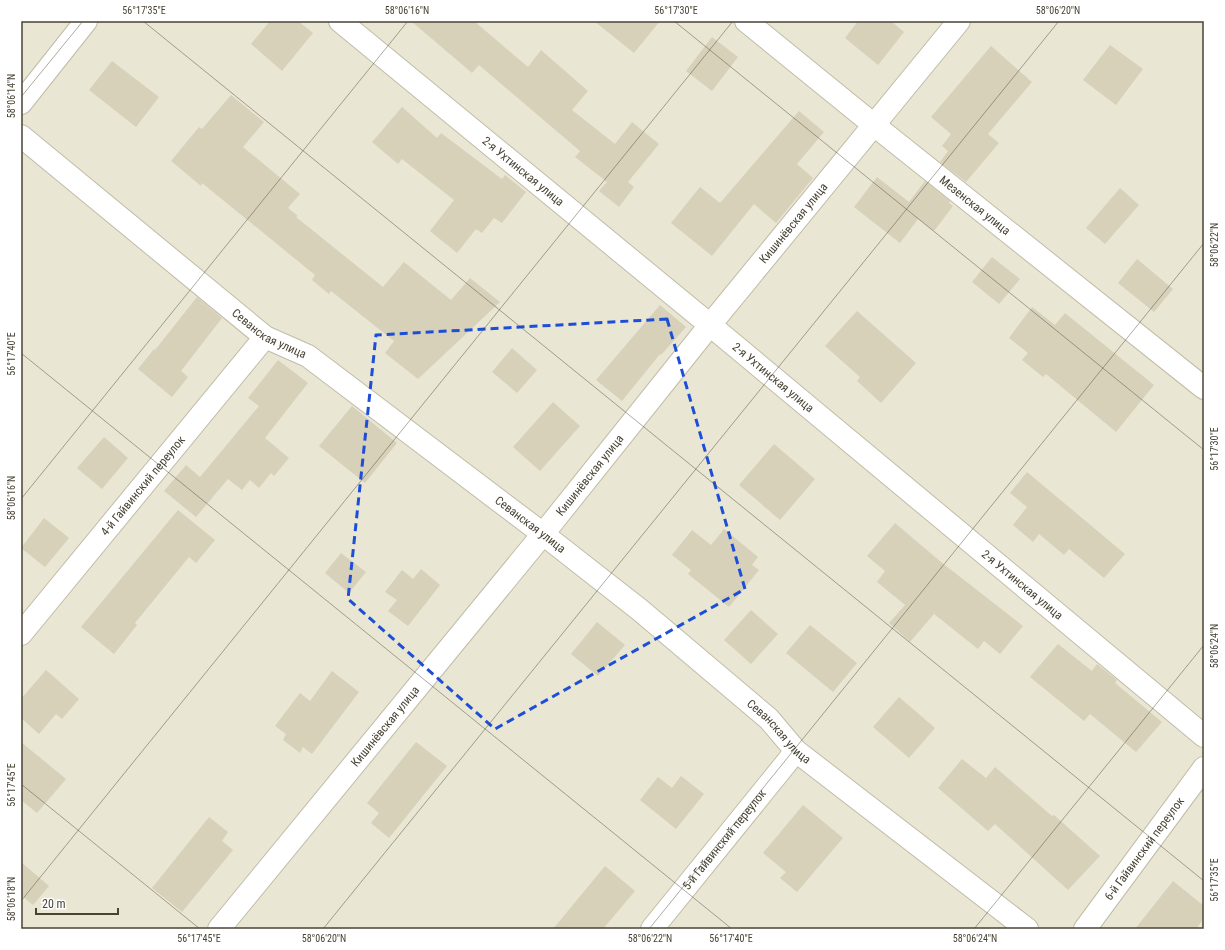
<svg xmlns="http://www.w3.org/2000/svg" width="1225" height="950" font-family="'Roboto Condensed',sans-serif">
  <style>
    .residential { fill: #e9e6d3 }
    .building { fill: #d7d1ba }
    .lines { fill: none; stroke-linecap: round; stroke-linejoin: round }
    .street-casing { stroke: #c1bca7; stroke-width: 24 }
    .street { stroke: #fff; stroke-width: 22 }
    .marked { fill: none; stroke: #1d4ed8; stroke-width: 3; stroke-dasharray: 8 5; stroke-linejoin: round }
    .ticks { fill: none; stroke: #484334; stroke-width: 1; stroke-opacity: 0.45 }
    .labels { text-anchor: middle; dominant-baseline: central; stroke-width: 4; stroke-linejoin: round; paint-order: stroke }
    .street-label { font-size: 12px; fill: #484334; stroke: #fff }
    .neatline { fill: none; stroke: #484334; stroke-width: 1.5 }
    .ticks-label { font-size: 10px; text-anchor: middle; fill: #484334 }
  </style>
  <rect width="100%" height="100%" fill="#f5f2e6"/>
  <rect class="residential" x="21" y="21" width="1183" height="908"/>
  <g class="building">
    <path d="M 270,21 L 298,21 L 313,33 L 282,71 L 251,44 Z"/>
    <path d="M 411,21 L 474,21 L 528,67 L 541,50 L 588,91 L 572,110 L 615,144 L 632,122 L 659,144 L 628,182 L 634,187 L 619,207 L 599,191 L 607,182 L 575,157 L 580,151 L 479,65 L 472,73 Z"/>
    <path d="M 594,21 L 660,21 L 634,53 Z"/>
    <path d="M 858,21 L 891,21 L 904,32 L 878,65 L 845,38 Z"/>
    <path d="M 712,37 L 738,57 L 712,91 L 686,71 Z"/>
    <path d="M 1110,45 L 1143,69 L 1116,105 L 1083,80 Z"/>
    <path d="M 991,46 L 1032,82 L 988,134 L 999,143 L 966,182 L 940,162 L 948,151 L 942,146 L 951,134 L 931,117 Z"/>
    <path d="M 112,61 L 159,97 L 136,127 L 89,90 Z"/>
    <path d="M 231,95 L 264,122 L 243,147 L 300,194 L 288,208 L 298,216 L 296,217 L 383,287 L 404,262 L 451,300 L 470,278 L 500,302 L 418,379 L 385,353 L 394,341 L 331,291 L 329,294 L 312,280 L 315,275 L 202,183 L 201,186 L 171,161 L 199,127 L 202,129 Z"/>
    <path d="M 402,107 L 437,138 L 441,133 L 502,179 L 505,175 L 526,192 L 502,223 L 494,218 L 482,233 L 476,229 L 457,253 L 430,231 L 454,200 L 402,159 L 398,164 L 372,142 Z"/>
    <path d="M 799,111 L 824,132 L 797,164 L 813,178 L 776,223 L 754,204 L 712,256 L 671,223 L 700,187 L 720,203 Z"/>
    <path d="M 877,177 L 909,202 L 925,181 L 950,201 L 949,203 L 953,206 L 934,231 L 918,219 L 900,243 L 854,207 Z"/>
    <path d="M 1120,188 L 1139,205 L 1105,244 L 1086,228 Z"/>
    <path d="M 992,257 L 1020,279 L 999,304 L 972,282 Z"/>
    <path d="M 1137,259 L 1173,289 L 1154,312 L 1118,283 Z"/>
    <path d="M 197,297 L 222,318 L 181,371 L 188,377 L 172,397 L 138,369 L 154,349 L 155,350 Z"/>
    <path d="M 660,305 L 686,327 L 661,355 L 660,354 L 622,401 L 596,380 Z"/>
    <path d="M 1032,307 L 1055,325 L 1065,313 L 1154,385 L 1116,432 L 1046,374 L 1043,377 L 1022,360 L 1028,353 L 1009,338 Z"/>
    <path d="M 857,311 L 916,363 L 881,403 L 857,381 L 860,377 L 825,346 Z"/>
    <path d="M 512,348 L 537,370 L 517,393 L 492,372 Z"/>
    <path d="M 278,360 L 308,383 L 265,438 L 289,458 L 274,476 L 271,473 L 259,488 L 250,480 L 242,490 L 228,479 L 196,517 L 164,491 L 186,465 L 200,477 L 259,406 L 248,398 Z"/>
    <path d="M 553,402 L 580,426 L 540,471 L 513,447 Z"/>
    <path d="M 352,406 L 397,443 L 365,483 L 319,446 Z"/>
    <path d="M 104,437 L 128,458 L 102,489 L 77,468 Z"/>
    <path d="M 774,444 L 815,479 L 780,520 L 739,485 Z"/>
    <path d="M 1027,472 L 1125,554 L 1104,578 L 1069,549 L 1064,555 L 1039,534 L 1033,542 L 1013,525 L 1027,507 L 1010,493 Z"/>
    <path d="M 178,510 L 215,540 L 196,563 L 189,557 L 135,623 L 137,625 L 114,654 L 81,627 Z"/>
    <path d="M 44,518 L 69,538 L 45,567 L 21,548 Z"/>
    <path d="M 895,523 L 941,562 L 1023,626 L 1000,654 L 984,641 L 978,649 L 934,614 L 910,642 L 889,623 L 905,605 L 877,582 L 885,571 L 867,556 Z"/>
    <path d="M 724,529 L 758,557 L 752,565 L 759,570 L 729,607 L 688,574 L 691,570 L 672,555 L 692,530 L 711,545 Z"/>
    <path d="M 341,553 L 366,572 L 349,593 L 325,573 Z"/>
    <path d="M 421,569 L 440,585 L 408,626 L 388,611 L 397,600 L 385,592 L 402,570 L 413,579 Z"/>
    <path d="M 751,610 L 778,634 L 751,664 L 724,640 Z"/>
    <path d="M 597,622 L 625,645 L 598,676 L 571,654 Z"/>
    <path d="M 810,625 L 857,663 L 833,692 L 786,653 Z"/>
    <path d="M 1058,644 L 1092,671 L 1097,664 L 1117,680 L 1115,683 L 1162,722 L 1136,752 L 1090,714 L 1084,721 L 1030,677 Z"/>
    <path d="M 46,670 L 79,699 L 62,719 L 56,714 L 39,734 L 21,718 L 21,699 Z"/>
    <path d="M 332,671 L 359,692 L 312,754 L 303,747 L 300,753 L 283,740 L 286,734 L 275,726 L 300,693 L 310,701 Z"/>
    <path d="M 899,697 L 935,728 L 909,758 L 873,727 Z"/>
    <path d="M 21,742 L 66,779 L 37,813 L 21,800 Z"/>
    <path d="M 416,742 L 447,766 L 389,838 L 371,823 L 379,813 L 367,803 Z"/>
    <path d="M 962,759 L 986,778 L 995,767 L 1052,816 L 1054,815 L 1100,856 L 1068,890 L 995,824 L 988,831 L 938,788 Z"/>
    <path d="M 681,776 L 704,794 L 676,829 L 640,800 L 658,777 L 672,788 Z"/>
    <path d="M 803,805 L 843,838 L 797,892 L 780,878 L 786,872 L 763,853 Z"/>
    <path d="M 209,817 L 228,832 L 222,841 L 233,850 L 182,912 L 152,888 Z"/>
    <path d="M 21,862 L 49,886 L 33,905 L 21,895 Z"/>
    <path d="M 605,866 L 635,891 L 603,929 L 553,929 Z"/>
    <path d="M 1173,881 L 1204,906 L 1204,918 L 1196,929 L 1135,929 Z"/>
  </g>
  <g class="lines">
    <g class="street-casing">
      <g id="street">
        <path id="s1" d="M 340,21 L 710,325 L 1204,736"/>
        <path id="s2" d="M 746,21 L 874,125 L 1204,388"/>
        <path d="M 21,103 L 86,21"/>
        <path id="s3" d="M 21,136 L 265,337 L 308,356 L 543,534 L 640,610 L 769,719 L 796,751 L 1027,929"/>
        <path id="s4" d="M 21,634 L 265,337"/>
        <path id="s5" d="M 219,929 L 543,534 L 710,325 L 959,21"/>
        <path id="s6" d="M 652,929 L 796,751"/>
        <path id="s7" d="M 1085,929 L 1204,768"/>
      </g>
    </g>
    <use href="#street" class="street"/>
  </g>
  <path class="marked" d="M 667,319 L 745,589 L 495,729 L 348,599 L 376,335 Z"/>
  <path class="ticks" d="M 143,21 L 1204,881M 674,21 L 1204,450M 21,97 L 83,21M 21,353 L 732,929M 21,499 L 408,21M 21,784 L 200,929M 21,901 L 733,21M 323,929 L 1059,21M 649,929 L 1204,243M 974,929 L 1204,645"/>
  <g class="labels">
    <g class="street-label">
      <text stroke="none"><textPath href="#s1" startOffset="237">2-я Ухтинская улица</textPath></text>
      <text stroke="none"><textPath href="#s2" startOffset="294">Мезенская улица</textPath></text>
      <text stroke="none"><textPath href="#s5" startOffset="910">Кишинёвская улица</textPath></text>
      <text stroke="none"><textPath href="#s3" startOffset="318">Севанская улица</textPath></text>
      <text stroke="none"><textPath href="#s1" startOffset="561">2-я Ухтинская улица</textPath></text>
      <text stroke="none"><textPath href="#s5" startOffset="586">Кишинёвская улица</textPath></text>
      <text stroke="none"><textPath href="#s4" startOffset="192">4-й Гайвинский переулок</textPath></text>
      <text stroke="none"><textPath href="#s3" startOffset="642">Севанская улица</textPath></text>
      <text stroke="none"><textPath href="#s1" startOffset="885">2-я Ухтинская улица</textPath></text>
      <text stroke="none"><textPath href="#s5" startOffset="262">Кишинёвская улица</textPath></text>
      <text stroke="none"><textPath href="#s3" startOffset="966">Севанская улица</textPath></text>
      <text stroke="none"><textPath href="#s6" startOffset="115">5-й Гайвинский переулок</textPath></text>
      <text stroke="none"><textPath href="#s7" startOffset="100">6-й Гайвинский переулок</textPath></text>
    </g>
  </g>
  <rect width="1225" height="950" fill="none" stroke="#ffffff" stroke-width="44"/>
  <path d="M36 908v6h82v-6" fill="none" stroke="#484334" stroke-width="2"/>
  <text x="42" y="908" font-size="12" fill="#484334" stroke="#ffffff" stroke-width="3" paint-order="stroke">20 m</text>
  <rect x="22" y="22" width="1181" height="906" class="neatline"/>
  <g class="ticks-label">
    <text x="144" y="14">56°17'35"E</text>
    <text x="407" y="14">58°06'16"N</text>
    <text x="676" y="14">56°17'30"E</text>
    <text x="1058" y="14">58°06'20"N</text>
    <text transform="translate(11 96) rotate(-90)" y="4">58°06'14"N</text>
    <text transform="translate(1214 245) rotate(-90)" y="4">58°06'22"N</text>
    <text transform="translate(11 354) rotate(-90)" y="4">56°17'40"E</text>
    <text transform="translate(1214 449) rotate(-90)" y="4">56°17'30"E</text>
    <text transform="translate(11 498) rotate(-90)" y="4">58°06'16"N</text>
    <text transform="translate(1214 646) rotate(-90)" y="4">58°06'24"N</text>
    <text transform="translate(11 785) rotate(-90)" y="4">56°17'45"E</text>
    <text transform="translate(1214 880) rotate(-90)" y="4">56°17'35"E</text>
    <text transform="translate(11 899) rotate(-90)" y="4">58°06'18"N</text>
    <text x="199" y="942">56°17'45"E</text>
    <text x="324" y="942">58°06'20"N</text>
    <text x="650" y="942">58°06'22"N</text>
    <text x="731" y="942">56°17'40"E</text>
    <text x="975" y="942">58°06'24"N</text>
  </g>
</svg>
